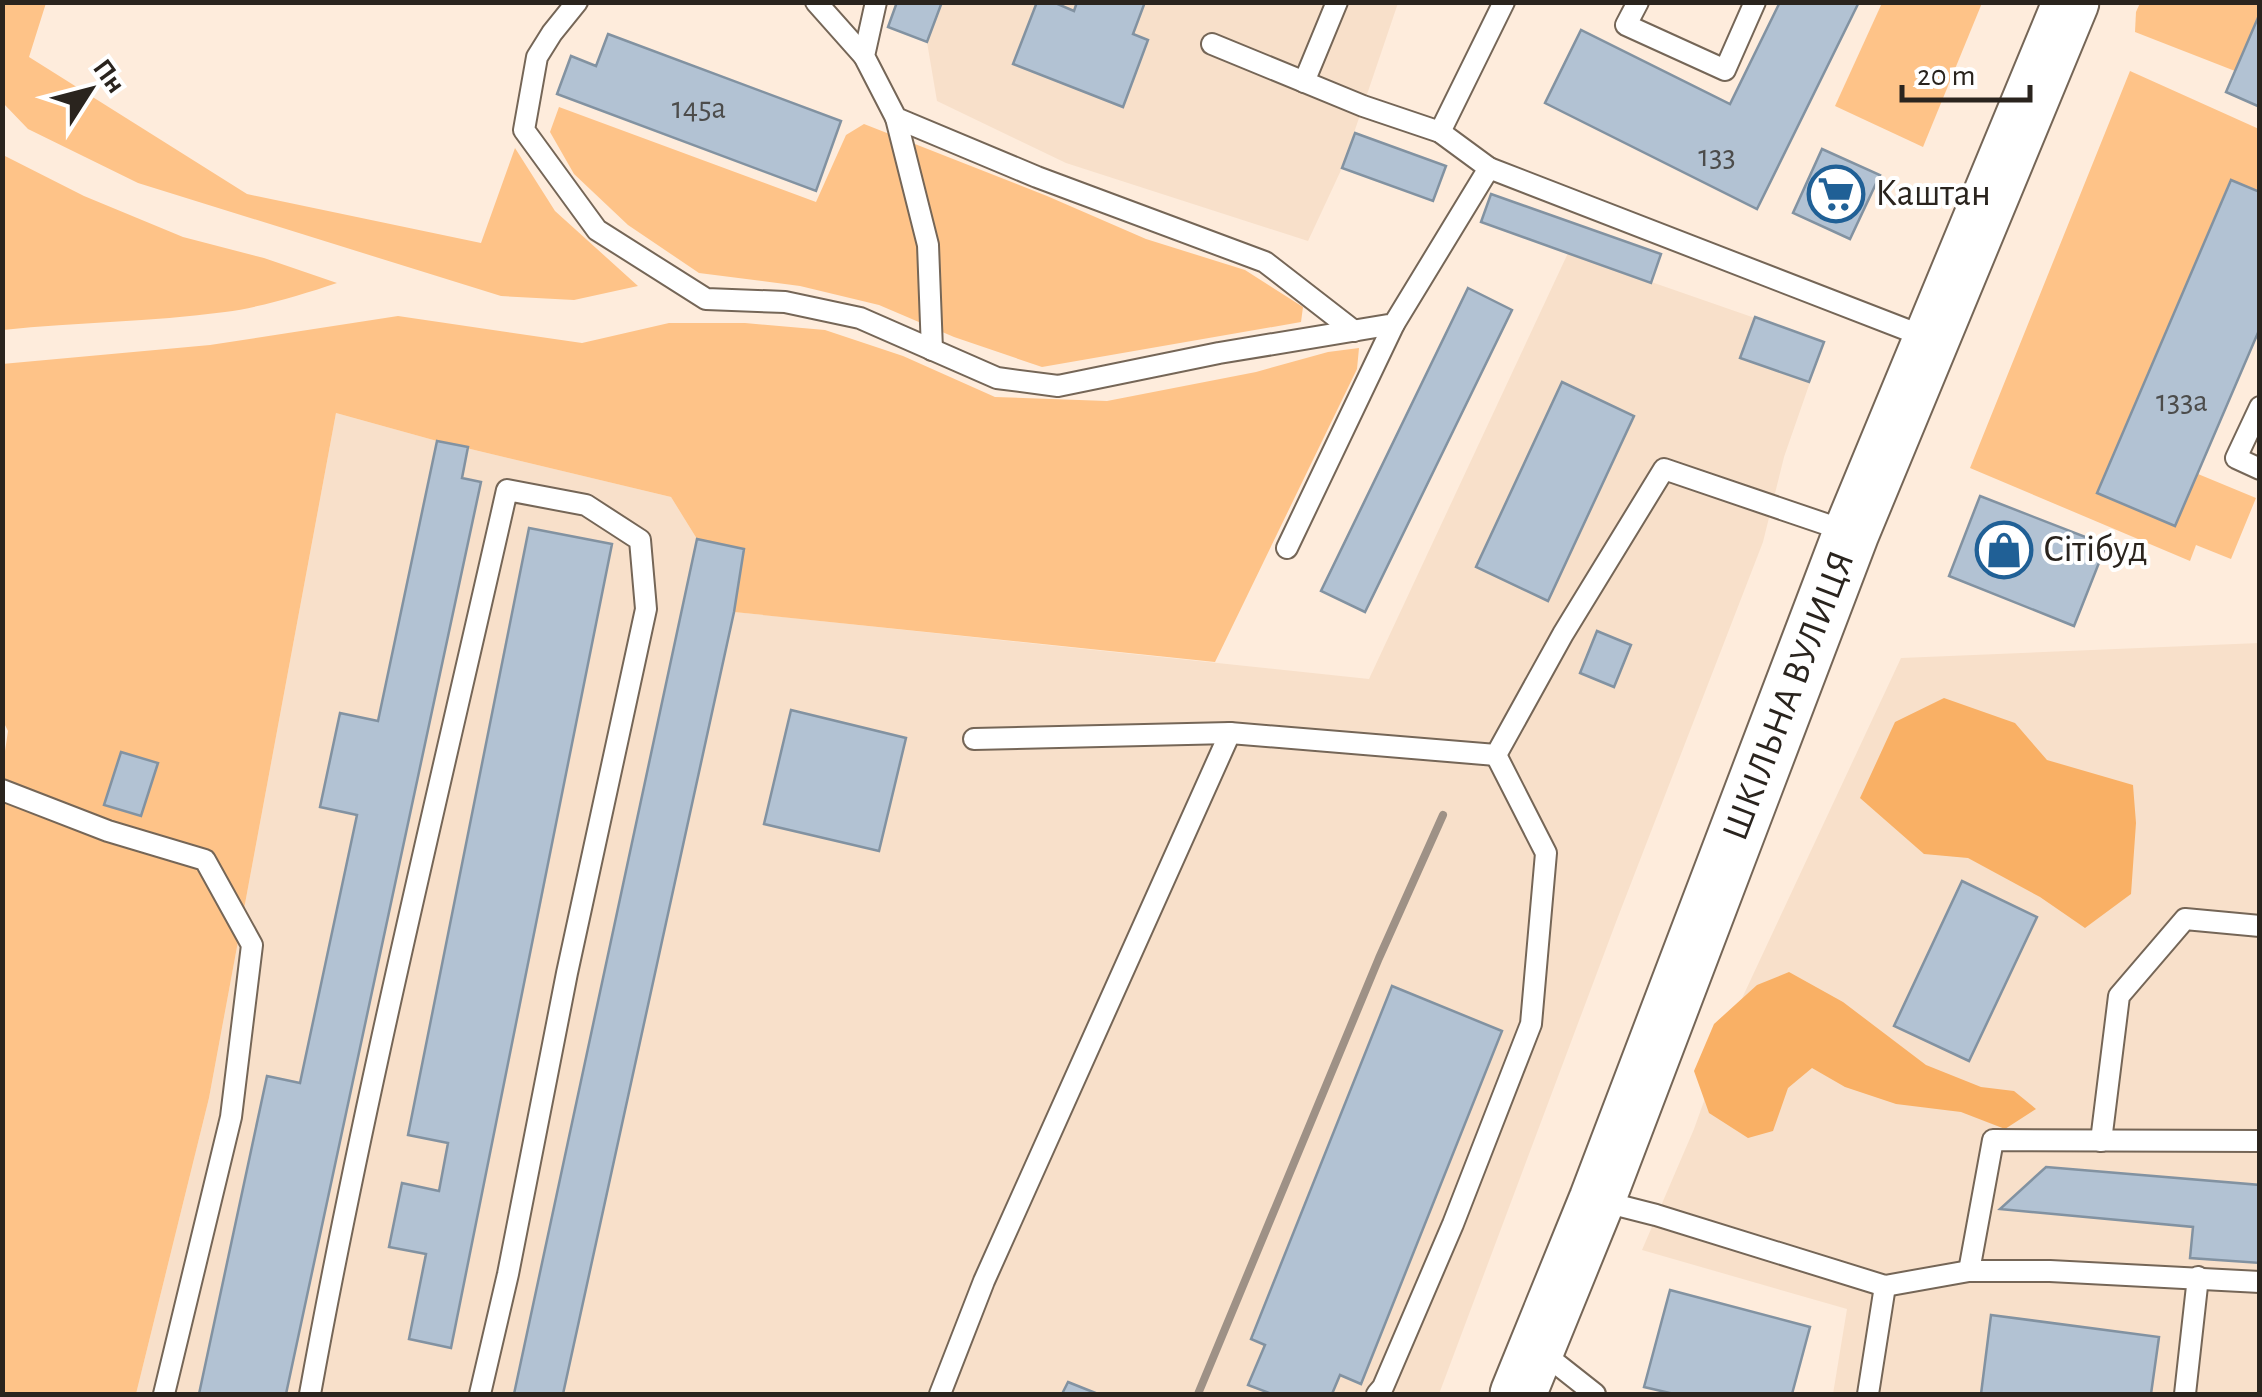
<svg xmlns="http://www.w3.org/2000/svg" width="2262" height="1397" font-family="'Alegreya Sans',sans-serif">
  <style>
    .built { fill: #f8e0ca }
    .green { fill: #fec388 }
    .forest { fill: #f9b065 }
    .building { fill: #b2c2d3; stroke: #8292a1; stroke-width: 2.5 }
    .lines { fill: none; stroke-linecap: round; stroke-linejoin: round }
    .lane-casing { stroke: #756657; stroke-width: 24 }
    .primary-casing { stroke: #756657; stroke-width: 59 }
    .lane { stroke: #fff; stroke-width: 20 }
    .primary { stroke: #fff; stroke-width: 55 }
    .rail { stroke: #9e9186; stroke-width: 8 }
    .labels { text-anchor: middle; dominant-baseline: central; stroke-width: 8; stroke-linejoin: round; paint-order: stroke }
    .number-label { font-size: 32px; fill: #4c4c4b }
    .poi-label { font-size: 38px; fill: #2a241e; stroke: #fff; text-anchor: start }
    .street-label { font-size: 38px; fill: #2a241e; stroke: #fff }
  </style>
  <rect width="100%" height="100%" fill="#feecdc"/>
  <g class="built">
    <path d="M 942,3 L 1398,3 L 1342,168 L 1308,241 L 1066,163 L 937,101 L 927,42 Z"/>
    <path d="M 1568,253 L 1824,342 L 1784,457 L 1763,542 L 1616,922 L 1439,1394 L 136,1394 L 209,1098 L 336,413 L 437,441 L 671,497 L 697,539 L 744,549 L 735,612 L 1369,679 Z"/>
    <path d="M 2259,643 L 2259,1394 L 1833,1394 L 1847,1309 L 1642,1250 L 1694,1129 L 1737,1009 L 1901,658 Z"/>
  </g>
  <g class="green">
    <path d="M 2,3 L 46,3 L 29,57 L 247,194 L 481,243 L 515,148 L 555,211 L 638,286 L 574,300 L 501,296 L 138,183 L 28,129 L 3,103 Z"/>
    <path d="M 1882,3 L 1982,3 L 1923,147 L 1835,106 Z"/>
    <path d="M 2140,3 L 2259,3 L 2259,13 L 2235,71 L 2135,32 L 2136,12 Z"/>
    <path d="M 2130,71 L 2259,129 L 2259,192 L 2230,180 L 2098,492 L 2175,526 L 2198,474 L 2256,498 L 2231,559 L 2196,545 L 2190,561 L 1970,468 Z"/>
    <path d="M 559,107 L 816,202 L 846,135 L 864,124 L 1047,196 L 1146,239 L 1245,270 L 1303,307 L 1301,322 L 1042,367 L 954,337 L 879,305 L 800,286 L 699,273 L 628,225 L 574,174 L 550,132 Z"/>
    <path d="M 3,155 L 84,196 L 183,237 L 264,258 L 337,283 C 301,295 262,307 225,312 C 151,322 77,322 3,330 Z"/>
    <path d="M 398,316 L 582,343 L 669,323 L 745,323 L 825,330 L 903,356 L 995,397 L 1107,401 L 1256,372 L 1328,352 L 1359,348 L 1357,369 L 1215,662 L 734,612 L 743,549 L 697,539 L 671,497 L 437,441 L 336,413 L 209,1098 L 136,1394 L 3,1394 L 2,771 L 8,731 L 2,719 L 2,364 L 210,345 Z"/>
  </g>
  <g class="forest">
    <path d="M 1944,698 L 2015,723 L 2047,760 L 2133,785 L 2136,823 L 2131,894 L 2085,928 L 2040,897 L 1968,858 L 1924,854 L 1860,798 L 1895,722 Z"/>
    <path d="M 1789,972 L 1843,1002 L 1926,1065 L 1981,1087 L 2014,1091 L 2036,1109 L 2005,1129 L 1961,1112 L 1896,1104 L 1845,1087 L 1812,1068 L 1788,1088 L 1773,1131 L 1748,1138 L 1709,1113 L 1694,1071 L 1714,1024 L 1757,985 Z"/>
  </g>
  <g class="building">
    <path d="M 897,2 L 942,2 L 927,42 L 888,27 Z"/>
    <path d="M 1037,2 L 1053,2 L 1074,11 L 1077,2 L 1145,2 L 1133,34 L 1148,40 L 1123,107 L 1013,64 Z"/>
    <path d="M 1780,2 L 1859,2 L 1757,209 L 1545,103 L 1581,30 L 1730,104 Z"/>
    <path d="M 2260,13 L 2260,107 L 2226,92 Z"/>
    <path d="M 608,34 L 841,121 L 816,191 L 557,94 L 571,56 L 596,66 Z"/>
    <path d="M 1355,133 L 1446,166 L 1433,201 L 1342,168 Z"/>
    <path d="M 1822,149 L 1880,175 L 1850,239 L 1793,213 Z"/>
    <path d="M 2231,180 L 2260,192 L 2260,328 L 2175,526 L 2097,493 Z"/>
    <path d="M 1491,194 L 1661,254 L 1651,283 L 1481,222 Z"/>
    <path d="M 1468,288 L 1512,310 L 1365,612 L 1321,591 Z"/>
    <path d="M 1755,317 L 1824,342 L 1809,382 L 1740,358 Z"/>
    <path d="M 1562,382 L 1634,416 L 1548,601 L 1476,567 Z"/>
    <path d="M 437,441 L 468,447 L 462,478 L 481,482 L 286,1394 L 199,1394 L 267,1076 L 300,1083 L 357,815 L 320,807 L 340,713 L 378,721 Z"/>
    <path d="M 1980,496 L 2106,545 L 2074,626 L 1949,576 Z"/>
    <path d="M 529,528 L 612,544 L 451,1348 L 409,1339 L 426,1254 L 389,1247 L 402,1183 L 439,1191 L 448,1143 L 408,1135 Z"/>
    <path d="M 697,539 L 744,549 L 734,612 L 563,1394 L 514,1394 Z"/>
    <path d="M 1597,631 L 1631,645 L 1614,687 L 1580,673 Z"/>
    <path d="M 791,710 L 906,738 L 879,851 L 764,824 Z"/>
    <path d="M 121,752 L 158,763 L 141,816 L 104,805 Z"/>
    <path d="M 1962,881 L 2037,917 L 1969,1061 L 1894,1026 Z"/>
    <path d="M 1392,986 L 1502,1031 L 1361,1384 L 1340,1375 L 1332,1394 L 1272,1394 L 1248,1385 L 1265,1345 L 1251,1339 Z"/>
    <path d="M 2046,1167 L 2260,1185 L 2260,1263 L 2190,1258 L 2193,1227 L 2000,1209 Z"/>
    <path d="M 1670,1290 L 1810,1327 L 1792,1394 L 1674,1394 L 1644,1387 Z"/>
    <path d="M 1991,1315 L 2159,1337 L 2151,1394 L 1981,1394 Z"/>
    <path d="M 1068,1382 L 1098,1394 L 1062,1394 Z"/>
  </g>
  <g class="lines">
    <g class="lane-casing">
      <g id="lane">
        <path d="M 577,2 L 552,33 L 537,57 L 524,130 L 597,230 L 706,299 L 785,302 L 860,318 L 997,378 L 1058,386 L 1219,353 L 1394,324 L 1489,168 L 1928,338"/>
        <path d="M 816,2 L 864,56"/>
        <path d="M 876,2 L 864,56 L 896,118 L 1037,177 L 1265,262 L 1354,331"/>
        <path d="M 1638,2 L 1626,25 L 1725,70 L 1755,2"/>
        <path d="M 1212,44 L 1363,106 L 1440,132 L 1489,168"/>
        <path d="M 1304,82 L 1337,2"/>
        <path d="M 896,118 L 928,245 L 932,350"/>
        <path d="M 1440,132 L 1504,2"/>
        <path d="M 2260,407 L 2236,458 L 2260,469"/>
        <path d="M 1287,548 L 1394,324"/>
        <path d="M 974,739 L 1230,733 L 1496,755 L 1563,634 L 1664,469 L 1849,532"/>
        <path d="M 2,790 L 108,831 L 205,860 L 252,945 L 231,1117 L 164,1394"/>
        <path d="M 2101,1141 L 2119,996 L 2185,919 L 2260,926"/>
        <path d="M 1601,1201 L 1656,1215 L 1885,1286 L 1969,1271 L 2050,1271 L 2260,1282"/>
        <path d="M 1969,1271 L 1993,1140 L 2260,1141"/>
        <path d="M 1538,1349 L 1595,1394"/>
        <path d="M 310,1394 C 365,1091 439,791 507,490 L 586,505 L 640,540 L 646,609 L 567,973 L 508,1274 L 480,1394"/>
        <path d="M 940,1394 L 984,1281 L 1230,733"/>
        <path d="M 1377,1394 L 1383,1387 L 1453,1224 L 1531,1024 L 1546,853 L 1496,755"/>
        <path d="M 1868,1394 L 1885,1286"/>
        <path d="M 2185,1394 L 2198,1277"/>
      </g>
    </g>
    <g class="primary-casing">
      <path id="primary" d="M 1518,1394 L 1597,1200 L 1851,533 L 2071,2"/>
    </g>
    <use href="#lane" class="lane"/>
    <use href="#primary" class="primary"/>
    <path class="rail" d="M 1198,1394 L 1379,958 L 1443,815"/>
  </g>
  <defs>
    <g id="supermarket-ring" transform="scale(2.875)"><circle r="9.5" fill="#fff" stroke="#206096" stroke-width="1.5"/><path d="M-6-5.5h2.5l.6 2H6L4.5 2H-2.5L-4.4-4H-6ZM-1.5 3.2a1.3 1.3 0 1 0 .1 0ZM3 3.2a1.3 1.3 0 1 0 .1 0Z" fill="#206096"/></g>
    <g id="shop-ring" transform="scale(2.875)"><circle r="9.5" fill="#fff" stroke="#206096" stroke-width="1.5"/><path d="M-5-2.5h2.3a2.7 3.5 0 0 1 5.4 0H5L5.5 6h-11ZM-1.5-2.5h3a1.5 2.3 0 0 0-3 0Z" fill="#206096"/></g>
  </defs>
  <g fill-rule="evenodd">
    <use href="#supermarket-ring" x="1836" y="194"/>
    <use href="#shop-ring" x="2004" y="550"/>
  </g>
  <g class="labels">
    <g class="number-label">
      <text x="699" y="108">145а</text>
      <text x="1717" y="156">133</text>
      <text x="2182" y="401">133а</text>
    </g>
    <g class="poi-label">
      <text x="1875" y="194">Каштан</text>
      <text x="2043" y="550">Сітібуд</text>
    </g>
    <g class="street-label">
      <text transform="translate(1789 696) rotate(-69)">ШКІЛЬНА ВУЛИЦЯ</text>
    </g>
  </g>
  <rect width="2262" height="1397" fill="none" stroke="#2a241e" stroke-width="10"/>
  <g transform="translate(90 90) rotate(54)" stroke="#ffffff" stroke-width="8" paint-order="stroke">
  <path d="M0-8L18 38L0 25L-18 38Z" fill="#2a241e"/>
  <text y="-15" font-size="28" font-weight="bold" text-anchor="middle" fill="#2a241e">Пн</text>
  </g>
  <path d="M1902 85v15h128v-15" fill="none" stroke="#2a241e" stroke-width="5"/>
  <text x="1917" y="85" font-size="30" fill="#2a241e" stroke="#ffffff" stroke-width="8" paint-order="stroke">20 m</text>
</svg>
